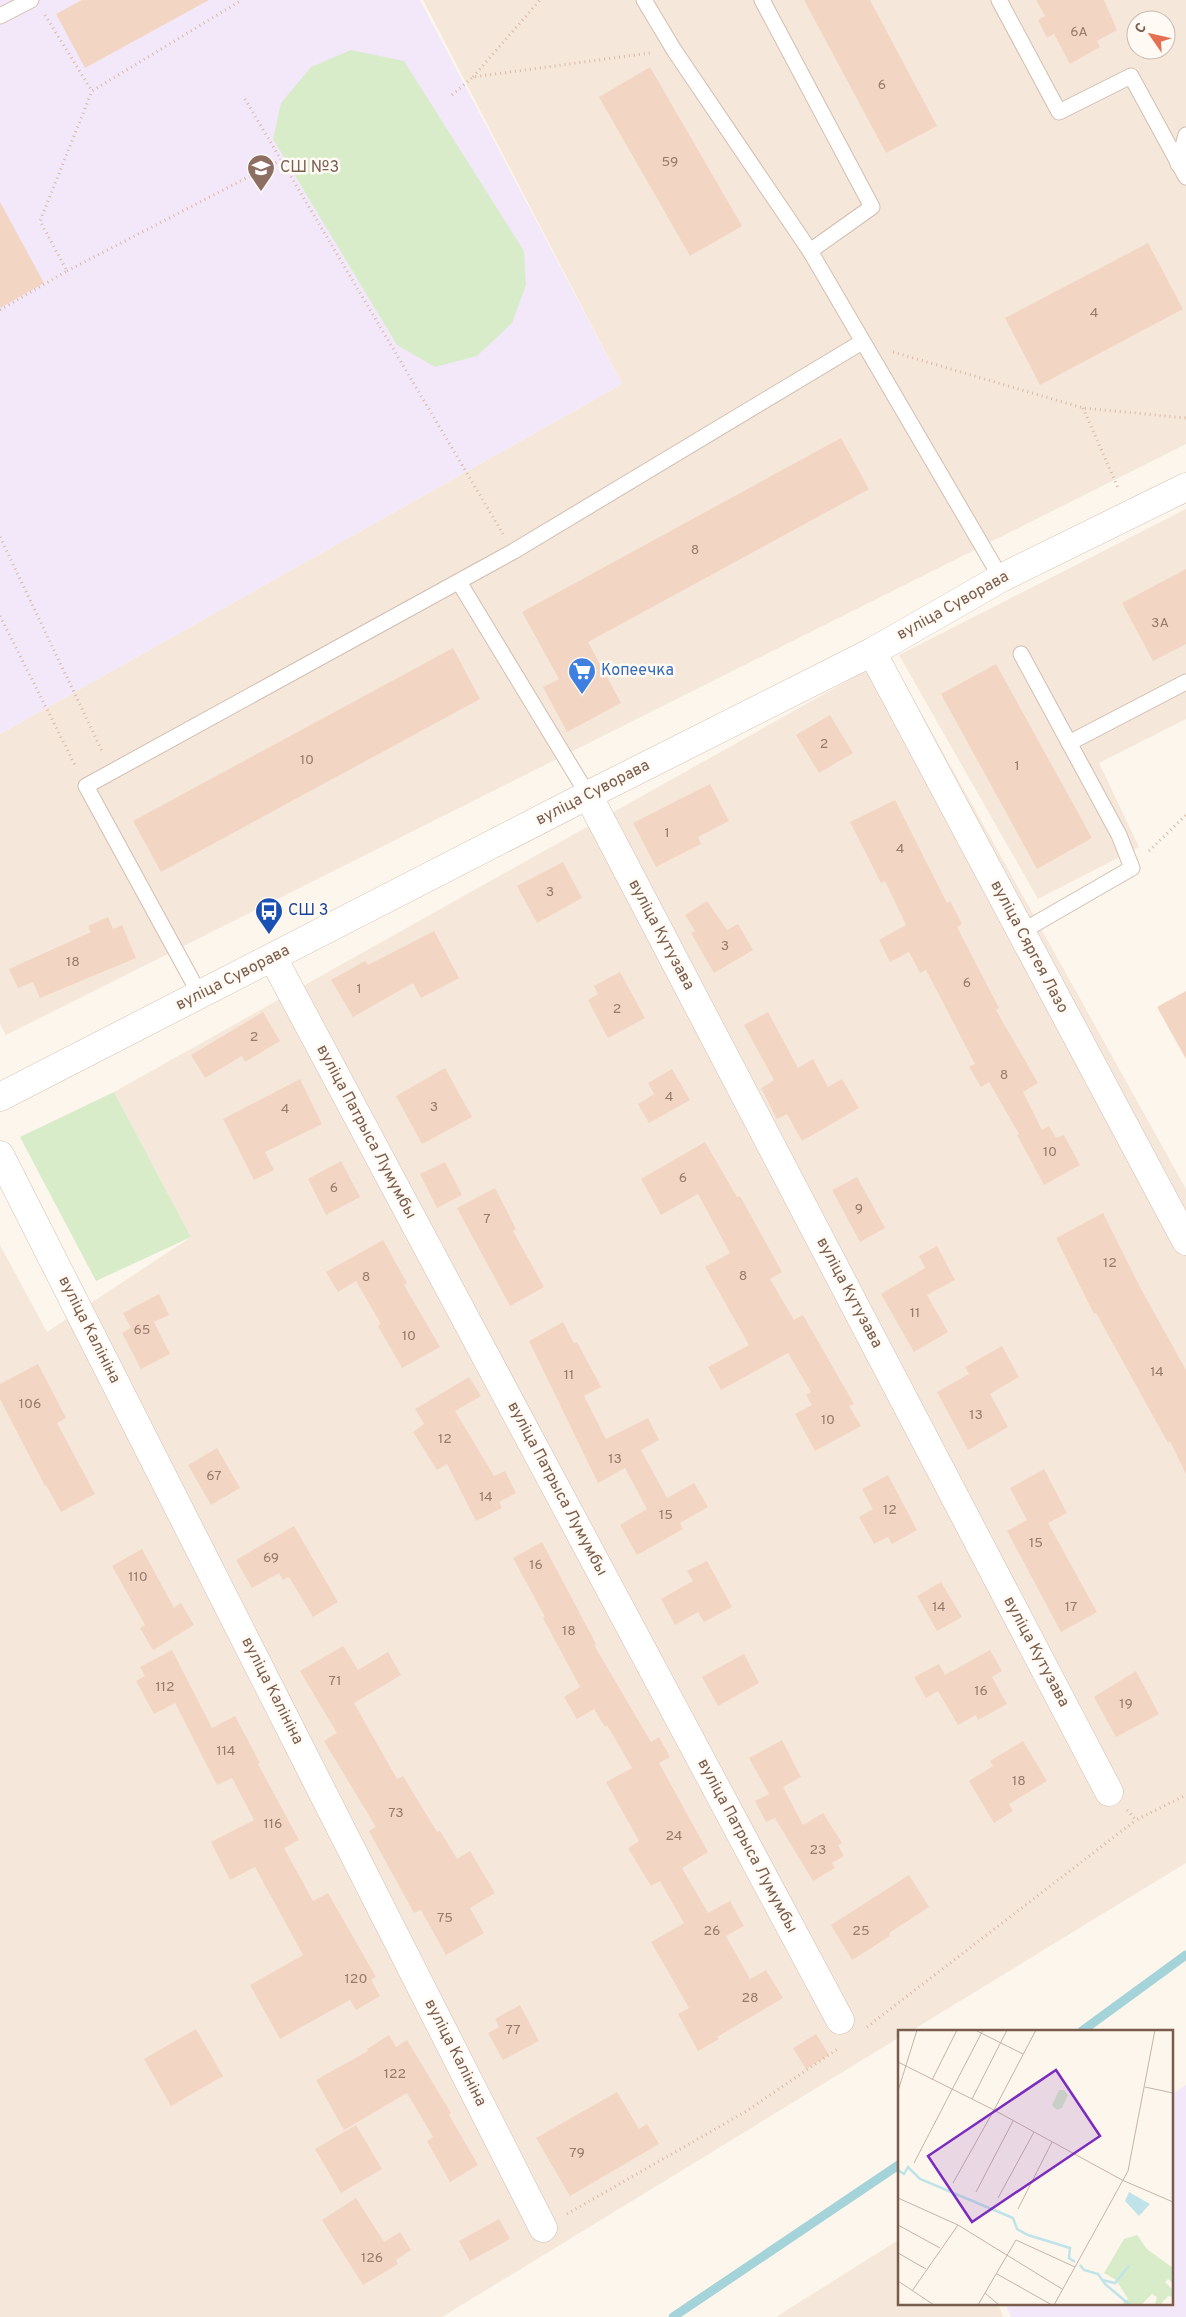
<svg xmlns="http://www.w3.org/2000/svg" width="1186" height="2317" font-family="Overpass,sans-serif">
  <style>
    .residential { fill: #f5e8da; fill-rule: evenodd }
    .education { fill: #f3e8fa }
    .green { fill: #d8ecc9 }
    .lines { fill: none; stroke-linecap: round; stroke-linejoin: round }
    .stream { stroke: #a5d3da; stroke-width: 9 }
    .building { fill: #f3d5c3 }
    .lane-casing { stroke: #d1beb0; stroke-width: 17 }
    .street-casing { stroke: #d1beb0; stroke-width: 29 }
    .secondary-casing { stroke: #d6c0b0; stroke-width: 29 }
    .path { stroke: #d9b8a5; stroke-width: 3; stroke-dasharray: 1 4; stroke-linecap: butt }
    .lane { stroke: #fff; stroke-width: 15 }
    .street { stroke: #fff; stroke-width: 28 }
    .secondary { stroke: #fff; stroke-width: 28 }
    .labels { text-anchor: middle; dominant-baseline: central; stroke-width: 5; stroke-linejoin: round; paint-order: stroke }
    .number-label { font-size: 14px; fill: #987a6a }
    .education-label { font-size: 16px; fill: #785e54; stroke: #fffaf3; text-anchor: start }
    .street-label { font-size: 16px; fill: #7a5c4d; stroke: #fffaf3 }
    .shop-label { font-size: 16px; fill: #366cbe; stroke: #fffaf3; text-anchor: start }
    .transit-label { font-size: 16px; fill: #164399; stroke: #fffaf3; text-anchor: start }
    .inset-river { fill: none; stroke: #bfe3e8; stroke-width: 2.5 }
    .inset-road { fill: none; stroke: #c5b3a7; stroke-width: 1 }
    .view { fill: #7b2cbf; fill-opacity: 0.15; stroke: #7b2cbf; stroke-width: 2.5 }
    .inset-edge { fill: none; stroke: #7a5c4d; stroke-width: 2.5 }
  </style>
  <rect width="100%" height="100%" fill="#fdf6ec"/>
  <g class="residential">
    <path d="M 423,0 L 1186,0 L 1186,444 L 6,1035 L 0,1024 L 0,734 L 622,384 ZM 1136,20 L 1166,20 L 1166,50 L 1136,50 Z"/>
    <path d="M 1186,509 L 1186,719 L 1099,763 L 1139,847 L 1038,899 L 899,655 Z"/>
    <path d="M 890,657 L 1186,1189 L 1186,1863 L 911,2031 L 900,2031 L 900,2037 L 442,2317 L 0,2317 L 0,1245 L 47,1332 L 191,1237 L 114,1092 Z"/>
    <path d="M 900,2239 L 900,2303 L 998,2303 L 1003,2317 L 776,2317 Z"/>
  </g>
  <g class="education">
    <path d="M 0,0 L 420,0 L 622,384 L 0,734 Z"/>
    <path d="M 1186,2085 L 1186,2317 L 1011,2317 L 1005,2303 L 1172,2303 L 1172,2094 Z"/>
  </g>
  <g class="green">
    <path d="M 351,50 L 404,61 L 524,251 L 526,285 L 512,323 L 477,356 L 435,367 L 397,345 L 273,139 L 281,103 L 311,67 Z"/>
    <path d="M 114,1092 L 191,1237 L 96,1281 L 20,1137 Z"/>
  </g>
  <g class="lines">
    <g class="stream">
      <path d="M 1082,2031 L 1186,1955"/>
      <path d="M 673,2317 L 900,2164"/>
    </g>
  </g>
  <g class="building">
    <path d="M 82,0 L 209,0 L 85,68 L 56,14 Z"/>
    <path d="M 804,0 L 870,0 L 937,126 L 886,153 Z"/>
    <path d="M 1036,0 L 1104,0 L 1117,30 L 1097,41 L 1100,47 L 1070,64 L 1054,34 L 1047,38 L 1038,20 L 1045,16 Z"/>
    <path d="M 650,67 L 742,226 L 690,256 L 599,97 Z"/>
    <path d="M 0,202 L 44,283 L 0,308 Z"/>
    <path d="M 1148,243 L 1183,309 L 1040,385 L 1005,318 Z"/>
    <path d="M 841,438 L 869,489 L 588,642 L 621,703 L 567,732 L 543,687 L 559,679 L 522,612 Z"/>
    <path d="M 1186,569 L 1186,644 L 1153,661 L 1122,603 Z"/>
    <path d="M 453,648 L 480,699 L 161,872 L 133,821 Z"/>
    <path d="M 996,664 L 1092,838 L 1037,869 L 941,694 Z"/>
    <path d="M 830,715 L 853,753 L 819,773 L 796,735 Z"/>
    <path d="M 710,784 L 729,821 L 698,837 L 701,844 L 656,867 L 633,823 Z"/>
    <path d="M 895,800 L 947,903 L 950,901 L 962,924 L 957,927 L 999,1008 L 996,1010 L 1038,1083 L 1023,1092 L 1042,1130 L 1049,1126 L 1056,1138 L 1064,1135 L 1080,1165 L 1044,1185 L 1017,1135 L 1019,1134 L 989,1082 L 981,1087 L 969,1067 L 975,1064 L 926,970 L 920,973 L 909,952 L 890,962 L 879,940 L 906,925 L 885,881 L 881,883 L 850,822 Z"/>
    <path d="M 563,862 L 582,898 L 537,923 L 517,886 Z"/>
    <path d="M 707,901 L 727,930 L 738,924 L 753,950 L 714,973 L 691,933 L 695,931 L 685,915 Z"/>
    <path d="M 108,917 L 113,929 L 122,925 L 136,958 L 40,998 L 33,982 L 18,988 L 9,969 L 91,932 L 88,926 Z"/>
    <path d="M 434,931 L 459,978 L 421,998 L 413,983 L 353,1017 L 331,980 L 365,961 L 368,965 Z"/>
    <path d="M 620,972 L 645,1018 L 608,1038 L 588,1000 L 598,994 L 594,986 Z"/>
    <path d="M 1186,991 L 1186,1059 L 1157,1007 Z"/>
    <path d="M 263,1012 L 280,1041 L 245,1062 L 242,1056 L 205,1078 L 191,1055 Z"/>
    <path d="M 768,1012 L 798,1068 L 813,1059 L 828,1087 L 842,1079 L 859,1108 L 802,1141 L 787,1114 L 777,1119 L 761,1088 L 774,1080 L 744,1025 Z"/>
    <path d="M 445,1068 L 472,1117 L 422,1144 L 396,1096 Z"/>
    <path d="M 672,1069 L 690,1100 L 649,1123 L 638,1104 L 654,1094 L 648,1083 Z"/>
    <path d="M 300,1079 L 322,1124 L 265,1152 L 274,1170 L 254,1180 L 223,1119 Z"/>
    <path d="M 705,1142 L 737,1197 L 740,1196 L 782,1272 L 770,1279 L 794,1320 L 803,1315 L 854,1404 L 849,1406 L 861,1426 L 815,1451 L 795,1414 L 812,1405 L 806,1395 L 811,1392 L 788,1353 L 721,1390 L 708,1367 L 749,1345 L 705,1267 L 730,1253 L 698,1194 L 661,1215 L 641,1179 Z"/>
    <path d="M 341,1161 L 360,1197 L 326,1215 L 308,1179 Z"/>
    <path d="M 445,1162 L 462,1195 L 437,1208 L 420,1174 Z"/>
    <path d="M 857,1177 L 885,1228 L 860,1242 L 832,1190 Z"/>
    <path d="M 495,1188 L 516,1229 L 513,1231 L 544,1287 L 510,1306 L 457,1208 Z"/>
    <path d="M 1103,1213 L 1141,1289 L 1186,1370 L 1186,1474 L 1170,1441 L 1168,1443 L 1096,1313 L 1094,1314 L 1056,1238 Z"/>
    <path d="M 383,1240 L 407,1283 L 404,1285 L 440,1347 L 402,1368 L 378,1326 L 381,1324 L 356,1281 L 338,1292 L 326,1272 Z"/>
    <path d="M 937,1246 L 955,1280 L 927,1295 L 948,1332 L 914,1352 L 881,1294 L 925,1268 L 919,1256 Z"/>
    <path d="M 159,1294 L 169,1315 L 154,1322 L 170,1354 L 141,1369 L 122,1333 L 131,1328 L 123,1313 Z"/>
    <path d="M 563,1322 L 574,1343 L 577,1342 L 601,1387 L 584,1396 L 606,1439 L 648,1418 L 659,1440 L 641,1450 L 667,1498 L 694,1483 L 708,1507 L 680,1523 L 683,1529 L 637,1555 L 620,1525 L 647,1509 L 625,1468 L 598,1483 L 529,1341 Z"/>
    <path d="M 1002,1346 L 1019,1377 L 990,1394 L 1008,1427 L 968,1450 L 937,1392 L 969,1374 L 965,1367 Z"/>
    <path d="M 38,1364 L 66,1418 L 57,1423 L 95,1494 L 61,1512 L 46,1485 L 45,1486 L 0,1399 L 0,1384 Z"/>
    <path d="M 469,1377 L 481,1396 L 455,1411 L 494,1476 L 505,1471 L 516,1493 L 499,1502 L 502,1508 L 476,1521 L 447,1464 L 437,1470 L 413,1432 L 424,1424 L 415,1409 Z"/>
    <path d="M 217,1448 L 240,1488 L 211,1505 L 188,1465 Z"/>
    <path d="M 1044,1469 L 1067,1513 L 1048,1523 L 1097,1612 L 1061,1632 L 1007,1531 L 1027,1520 L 1010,1488 Z"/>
    <path d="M 888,1475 L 917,1530 L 892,1544 L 888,1537 L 874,1544 L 859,1517 L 873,1509 L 862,1489 Z"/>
    <path d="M 294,1526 L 338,1602 L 313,1617 L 289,1577 L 283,1580 L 279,1573 L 252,1588 L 236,1560 Z"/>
    <path d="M 542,1542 L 596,1644 L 594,1645 L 651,1742 L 659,1737 L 670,1757 L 659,1763 L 708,1852 L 682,1868 L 708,1913 L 730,1901 L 744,1926 L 726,1936 L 750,1979 L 766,1970 L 783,1998 L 717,2037 L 719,2039 L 698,2051 L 678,2014 L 689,2008 L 651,1942 L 684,1923 L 660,1881 L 651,1886 L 628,1848 L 639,1841 L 606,1782 L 632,1768 L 607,1725 L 605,1727 L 594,1709 L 577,1719 L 564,1697 L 580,1687 L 543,1618 L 545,1617 L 513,1558 Z"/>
    <path d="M 142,1549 L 174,1608 L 181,1603 L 194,1625 L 153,1650 L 140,1628 L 145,1625 L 112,1566 Z"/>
    <path d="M 707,1561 L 732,1607 L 704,1622 L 698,1612 L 675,1625 L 661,1599 L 693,1581 L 687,1571 Z"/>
    <path d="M 941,1582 L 962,1617 L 937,1631 L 917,1596 Z"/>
    <path d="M 343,1646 L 358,1670 L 388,1652 L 401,1675 L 354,1703 L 397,1779 L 403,1776 L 437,1832 L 440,1831 L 457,1859 L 470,1851 L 495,1893 L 470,1908 L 484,1933 L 446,1955 L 421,1910 L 414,1913 L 369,1831 L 376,1827 L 324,1741 L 337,1733 L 300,1671 Z"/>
    <path d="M 172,1650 L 212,1728 L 235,1716 L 260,1763 L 258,1764 L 299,1840 L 284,1848 L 313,1901 L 328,1893 L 376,1977 L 371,1980 L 380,1996 L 356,2010 L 350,2000 L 280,2039 L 250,1985 L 303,1955 L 255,1867 L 230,1880 L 211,1842 L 254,1820 L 232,1778 L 217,1785 L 175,1703 L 154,1714 L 136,1681 L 145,1676 L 140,1667 Z"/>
    <path d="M 990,1650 L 1002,1671 L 992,1677 L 1007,1704 L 978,1720 L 976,1715 L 958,1725 L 938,1691 L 926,1698 L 914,1677 L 939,1664 L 945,1675 Z"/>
    <path d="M 744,1654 L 759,1683 L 718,1706 L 702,1677 Z"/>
    <path d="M 1136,1671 L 1159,1714 L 1116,1737 L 1094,1697 Z"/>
    <path d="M 782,1740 L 801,1777 L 783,1787 L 803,1825 L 823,1813 L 842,1843 L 838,1845 L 844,1856 L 832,1863 L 835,1868 L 813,1881 L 775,1818 L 766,1822 L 755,1801 L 769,1794 L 749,1758 Z"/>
    <path d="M 1023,1741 L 1047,1781 L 1009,1804 L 1013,1811 L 994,1823 L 969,1781 L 993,1766 L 990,1761 Z"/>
    <path d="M 909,1875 L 929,1907 L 889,1933 L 890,1936 L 852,1960 L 831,1925 Z"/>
    <path d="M 520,2005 L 539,2041 L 503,2060 L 488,2033 L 499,2027 L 495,2019 Z"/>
    <path d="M 196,2029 L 223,2076 L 171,2106 L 144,2059 Z"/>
    <path d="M 816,2034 L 829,2055 L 806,2069 L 793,2048 Z"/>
    <path d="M 389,2035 L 396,2047 L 407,2040 L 451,2113 L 449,2115 L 478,2165 L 450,2182 L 427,2141 L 433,2137 L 407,2093 L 344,2130 L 316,2080 L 368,2051 L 367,2049 Z"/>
    <path d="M 617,2092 L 639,2129 L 647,2124 L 659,2144 L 570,2196 L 536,2138 Z"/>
    <path d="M 356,2125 L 382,2169 L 341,2193 L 315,2149 Z"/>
    <path d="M 356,2198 L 384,2242 L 400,2232 L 411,2250 L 396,2260 L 398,2264 L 363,2285 L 322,2220 Z"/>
    <path d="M 499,2219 L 510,2239 L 470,2261 L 459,2241 Z"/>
  </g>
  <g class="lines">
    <g class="lane-casing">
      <g id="lane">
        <path d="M 644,0 L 674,50 L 810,251 L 1001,578"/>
        <path d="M 762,0 L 872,207 L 810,251"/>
        <path d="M 999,0 L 1059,112 L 1131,76 L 1186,177"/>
        <path d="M 0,16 L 31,0"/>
        <path d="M 1178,164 L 1186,135"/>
        <path d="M 459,582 L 588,795"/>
        <path d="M 1069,743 L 1186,682"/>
        <path d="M 1021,932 L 1132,868 L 1119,835 L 1021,654"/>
        <path d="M 200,995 L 86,786 L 514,551 L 862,342"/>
      </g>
    </g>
    <g class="street-casing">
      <g id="street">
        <path d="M 872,652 L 1186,1241"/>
        <path d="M 588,795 L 1109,1792"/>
        <path d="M 273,958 L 840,2020"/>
        <path d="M 0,1155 L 543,2228"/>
      </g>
    </g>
    <g class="secondary-casing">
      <path id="secondary" d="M 0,1097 L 588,795 L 872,652 L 1001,578 L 1186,487"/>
    </g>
    <g class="path">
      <path d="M 45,15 L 92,91"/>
      <path d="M 473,77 L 540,0"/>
      <path d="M 452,95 L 473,77 L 650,53"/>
      <path d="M 245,99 L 503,534"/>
      <path d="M 67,271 L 281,160"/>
      <path d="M 0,310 L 67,271 L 40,221 L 92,91 L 242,0"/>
      <path d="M 893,352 L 1083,408 L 1186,418"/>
      <path d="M 1083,408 L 1119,490"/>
      <path d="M 0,537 L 103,753"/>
      <path d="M 0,616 L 76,767"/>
      <path d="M 1149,851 L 1186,815"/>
      <path d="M 1127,1810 L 1136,1820 L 1186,1795"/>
      <path d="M 867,2027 L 1136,1820"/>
      <path d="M 567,2214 L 745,2112 L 839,2048"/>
    </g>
    <use href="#lane" class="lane"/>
    <use href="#street" class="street"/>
    <use href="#secondary" class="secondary"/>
  </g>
  <defs>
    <g id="school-pin" transform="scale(1.4375)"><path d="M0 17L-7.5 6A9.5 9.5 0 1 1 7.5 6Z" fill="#8d6e63" stroke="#fffaf3"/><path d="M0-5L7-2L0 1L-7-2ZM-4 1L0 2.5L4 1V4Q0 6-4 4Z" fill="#fff"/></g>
    <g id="supermarket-pin" transform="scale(1.4375)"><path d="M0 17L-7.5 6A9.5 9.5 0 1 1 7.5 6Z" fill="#3f7fe0" stroke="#fffaf3"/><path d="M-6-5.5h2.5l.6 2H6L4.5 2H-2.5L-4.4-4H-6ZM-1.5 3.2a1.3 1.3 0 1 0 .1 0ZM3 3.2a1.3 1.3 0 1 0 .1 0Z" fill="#fff"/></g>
    <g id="bus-pin" transform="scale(1.4375)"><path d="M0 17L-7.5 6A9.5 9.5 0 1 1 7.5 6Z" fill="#1a4fb4" stroke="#fffaf3"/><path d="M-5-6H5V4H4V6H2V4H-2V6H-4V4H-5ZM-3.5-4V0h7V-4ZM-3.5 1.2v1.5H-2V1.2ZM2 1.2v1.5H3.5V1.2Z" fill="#fff"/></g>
  </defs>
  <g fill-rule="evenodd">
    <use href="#school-pin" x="261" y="168"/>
    <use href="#supermarket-pin" x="582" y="671"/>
    <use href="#bus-pin" x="269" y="911"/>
  </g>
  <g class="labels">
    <g class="number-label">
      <text x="1079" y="32">6А</text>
      <text x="882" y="85">6</text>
      <text x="670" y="162">59</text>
      <text x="1094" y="313">4</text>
      <text x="695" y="550">8</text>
      <text x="1160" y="623">3А</text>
      <text x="824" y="744">2</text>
      <text x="307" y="760">10</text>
      <text x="1017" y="766">1</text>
      <text x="667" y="833">1</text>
      <text x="900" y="849">4</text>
      <text x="550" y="892">3</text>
      <text x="725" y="946">3</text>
      <text x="73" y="962">18</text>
      <text x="967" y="983">6</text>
      <text x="359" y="989">1</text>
      <text x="617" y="1009">2</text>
      <text x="254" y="1037">2</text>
      <text x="1004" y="1075">8</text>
      <text x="669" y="1097">4</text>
      <text x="434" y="1107">3</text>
      <text x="285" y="1109">4</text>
      <text x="1050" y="1152">10</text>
      <text x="683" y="1178">6</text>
      <text x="334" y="1188">6</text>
      <text x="859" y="1209">9</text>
      <text x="487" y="1219">7</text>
      <text x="1110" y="1263">12</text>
      <text x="743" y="1276">8</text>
      <text x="366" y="1277">8</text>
      <text x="915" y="1313">11</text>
      <text x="142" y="1330">65</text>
      <text x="409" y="1336">10</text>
      <text x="1157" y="1372">14</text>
      <text x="569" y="1375">11</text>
      <text x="30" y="1404">106</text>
      <text x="976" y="1415">13</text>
      <text x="828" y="1420">10</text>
      <text x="445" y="1439">12</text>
      <text x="615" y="1459">13</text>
      <text x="214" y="1476">67</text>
      <text x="486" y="1497">14</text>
      <text x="890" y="1510">12</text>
      <text x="666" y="1515">15</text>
      <text x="1036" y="1543">15</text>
      <text x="271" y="1558">69</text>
      <text x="536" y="1565">16</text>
      <text x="138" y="1577">110</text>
      <text x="939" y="1607">14</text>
      <text x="1071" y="1607">17</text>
      <text x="569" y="1631">18</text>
      <text x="335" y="1681">71</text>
      <text x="165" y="1687">112</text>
      <text x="981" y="1691">16</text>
      <text x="1126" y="1704">19</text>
      <text x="226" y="1751">114</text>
      <text x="1019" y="1781">18</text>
      <text x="396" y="1813">73</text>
      <text x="273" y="1824">116</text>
      <text x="674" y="1836">24</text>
      <text x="818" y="1850">23</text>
      <text x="445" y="1918">75</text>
      <text x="712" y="1931">26</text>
      <text x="861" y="1931">25</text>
      <text x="356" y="1979">120</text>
      <text x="750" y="1998">28</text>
      <text x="513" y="2030">77</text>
      <text x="395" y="2074">122</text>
      <text x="577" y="2153">79</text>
      <text x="372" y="2258">126</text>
    </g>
    <g class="education-label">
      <text x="280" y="168">СШ №3</text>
    </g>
    <g class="street-label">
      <text transform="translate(953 606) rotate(-29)">вуліца Суворава</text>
      <text transform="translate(593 793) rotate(-27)">вуліца Суворава</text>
      <text transform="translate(661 935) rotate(62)">вуліца Кутузава</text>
      <text transform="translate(1029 947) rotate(62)">вуліца Сяргея Лазо</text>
      <text transform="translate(233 978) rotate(-27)">вуліца Суворава</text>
      <text transform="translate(366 1132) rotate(62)">вуліца Патрыса Лумумбы</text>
      <text transform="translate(849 1293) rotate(62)">вуліца Кутузава</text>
      <text transform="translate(89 1330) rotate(63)">вуліца Калініна</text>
      <text transform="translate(557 1489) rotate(62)">вуліца Патрыса Лумумбы</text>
      <text transform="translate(1036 1652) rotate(62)">вуліца Кутузава</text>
      <text transform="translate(272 1691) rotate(63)">вуліца Калініна</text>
      <text transform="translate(747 1846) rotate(62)">вуліца Патрыса Лумумбы</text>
      <text transform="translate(455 2053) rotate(63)">вуліца Калініна</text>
    </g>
    <g class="shop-label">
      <text x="601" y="671">Копеечка</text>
    </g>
    <g class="transit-label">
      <text x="288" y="911">СШ 3</text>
    </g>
  </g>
  <g transform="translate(898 2030)">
    <rect width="275" height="275" fill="#fdf6ec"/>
    <path d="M 161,60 L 166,60 L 170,65 L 164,78 L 159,80 L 154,75 ZM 239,205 L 249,219 L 275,238 L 275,253 L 270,249 L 267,252 L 275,260 L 275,267 L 270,266 L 262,275 L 257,275 L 259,267 L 254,264 L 243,275 L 226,275 L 225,272 L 230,269 L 218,250 L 206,243 L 226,209 Z" fill="#d8ecc9"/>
    <path d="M 231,162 L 252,174 L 241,186 L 227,171 Z" fill="#bfe3e8"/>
    <path class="inset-river" d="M 0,140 L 6,144 L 10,137 L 22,149 L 115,188 L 119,199 L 130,205 L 172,218 L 171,228 L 177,232M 182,235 L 186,240 L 200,244 L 207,254 L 232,275M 204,250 L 217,253 L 231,236"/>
    <path class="inset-road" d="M 77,0 L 125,24M 138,0 L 96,80 L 224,150 L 275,172M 0,32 L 96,80 L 55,153M 34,50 L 59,0M 247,57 L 275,63M 0,61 L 19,0M 74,69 L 109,0M 16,133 L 85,0M 78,162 L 115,91M 0,168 L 60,195 L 164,259M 100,168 L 136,102M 120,179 L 154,112M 0,195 L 42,218M 0,223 L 28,239M 99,244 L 154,275M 0,251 L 36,275M 14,261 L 60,195M 87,263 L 101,275M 80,275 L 118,210 L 177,237M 156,275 L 230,141 L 257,0"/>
    <path class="view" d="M 158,40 L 202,106 L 74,192 L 30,126 Z"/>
    <rect width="275" height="275" class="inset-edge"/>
  </g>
  <g transform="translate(1151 35) rotate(304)"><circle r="24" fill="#fffaf3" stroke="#cabbb1"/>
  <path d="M0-4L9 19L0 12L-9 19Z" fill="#e76f51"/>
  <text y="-8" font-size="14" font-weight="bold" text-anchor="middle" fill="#7a5c4d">С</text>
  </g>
</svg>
